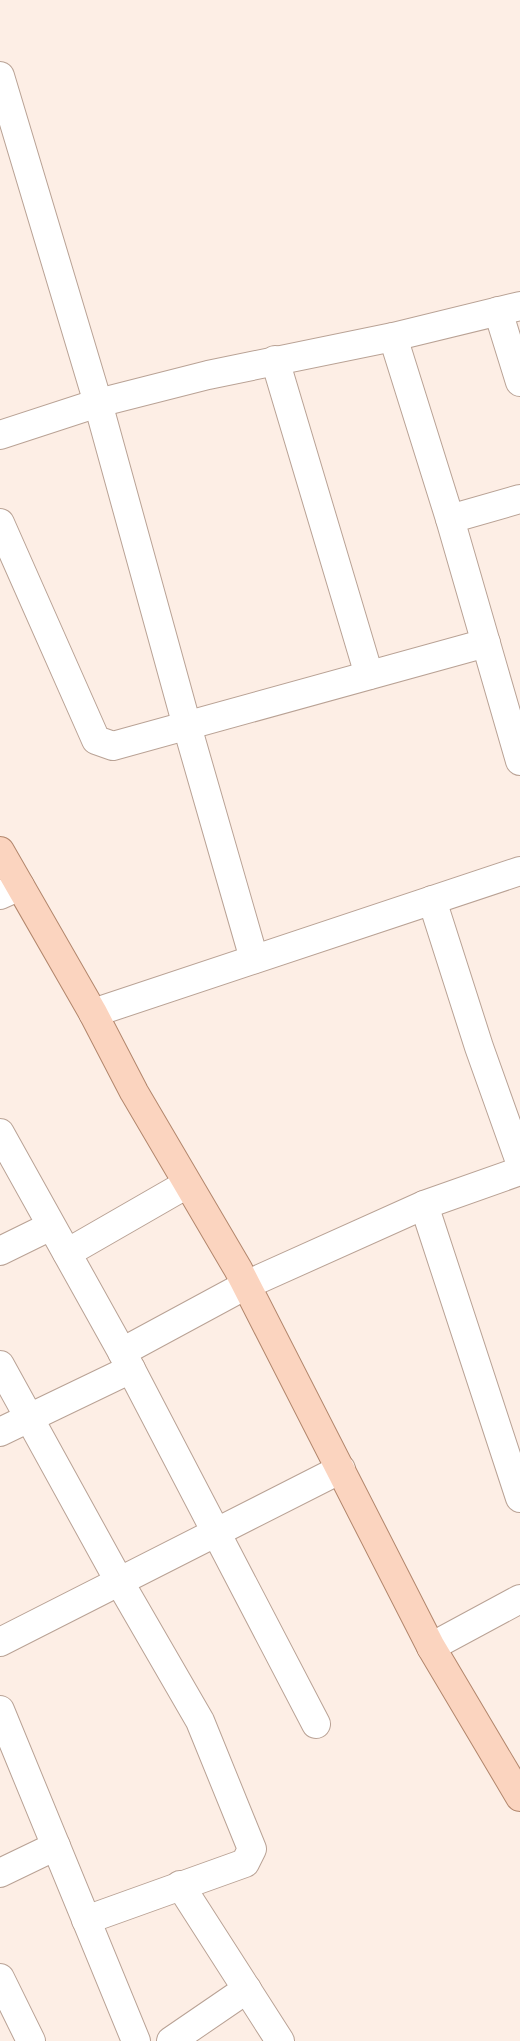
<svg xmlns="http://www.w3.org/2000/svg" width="520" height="2041" font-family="'PT Sans',sans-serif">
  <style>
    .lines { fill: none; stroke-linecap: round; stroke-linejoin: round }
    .minor-casing { stroke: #b9a295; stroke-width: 30 }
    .tertiary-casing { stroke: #b9a295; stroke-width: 30 }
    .primary-casing { stroke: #b2866c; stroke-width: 30 }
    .minor { stroke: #fff; stroke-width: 28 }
    .tertiary { stroke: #fff; stroke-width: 28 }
    .primary { stroke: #fbd4bf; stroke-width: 28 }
  </style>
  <rect width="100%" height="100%" fill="#fdeee5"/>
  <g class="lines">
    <g class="minor-casing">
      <g id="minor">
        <path d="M 0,76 L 98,403 L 187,726 L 254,959"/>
        <path d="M 498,311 L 520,382"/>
        <path d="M 393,337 L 450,519 L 520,761"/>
        <path d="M 275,360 L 369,675"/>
        <path d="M 450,519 L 520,499"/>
        <path d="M 0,523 L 96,740 L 113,746 L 486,643"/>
        <path d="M 0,895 L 20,886"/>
        <path d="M 432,900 L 479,1047 L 520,1162"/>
        <path d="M 93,1013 L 520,871"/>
        <path d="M 0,1133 L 122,1352 L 316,1724"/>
        <path d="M 424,1205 L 520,1498"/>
        <path d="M 0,1251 L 51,1226"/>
        <path d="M 67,1253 L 187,1184"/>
        <path d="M 122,1352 L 246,1285 L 424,1205 L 520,1171"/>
        <path d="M 0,1365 L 119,1581 L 200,1721 L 252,1849 L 245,1863 L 86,1920"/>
        <path d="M 0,1432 L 131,1369"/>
        <path d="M 0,1642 L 341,1469"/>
        <path d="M 431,1647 L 520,1599"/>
        <path d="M 0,1710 L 136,2041"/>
        <path d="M 0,1873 L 56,1846"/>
        <path d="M 180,1885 L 280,2041"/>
        <path d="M 0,1978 L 31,2041"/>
        <path d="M 171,2041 L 247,1989"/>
      </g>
    </g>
    <g class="tertiary-casing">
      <path id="tertiary" d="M 0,435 L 98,403 L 208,375 L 393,337 L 520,306"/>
    </g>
    <g class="primary-casing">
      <path id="primary" d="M 0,851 L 93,1013 L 134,1092 L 238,1269 L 431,1647 L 520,1797"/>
    </g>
    <use href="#minor" class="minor"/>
    <use href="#tertiary" class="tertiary"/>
    <use href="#primary" class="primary"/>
  </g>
</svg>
